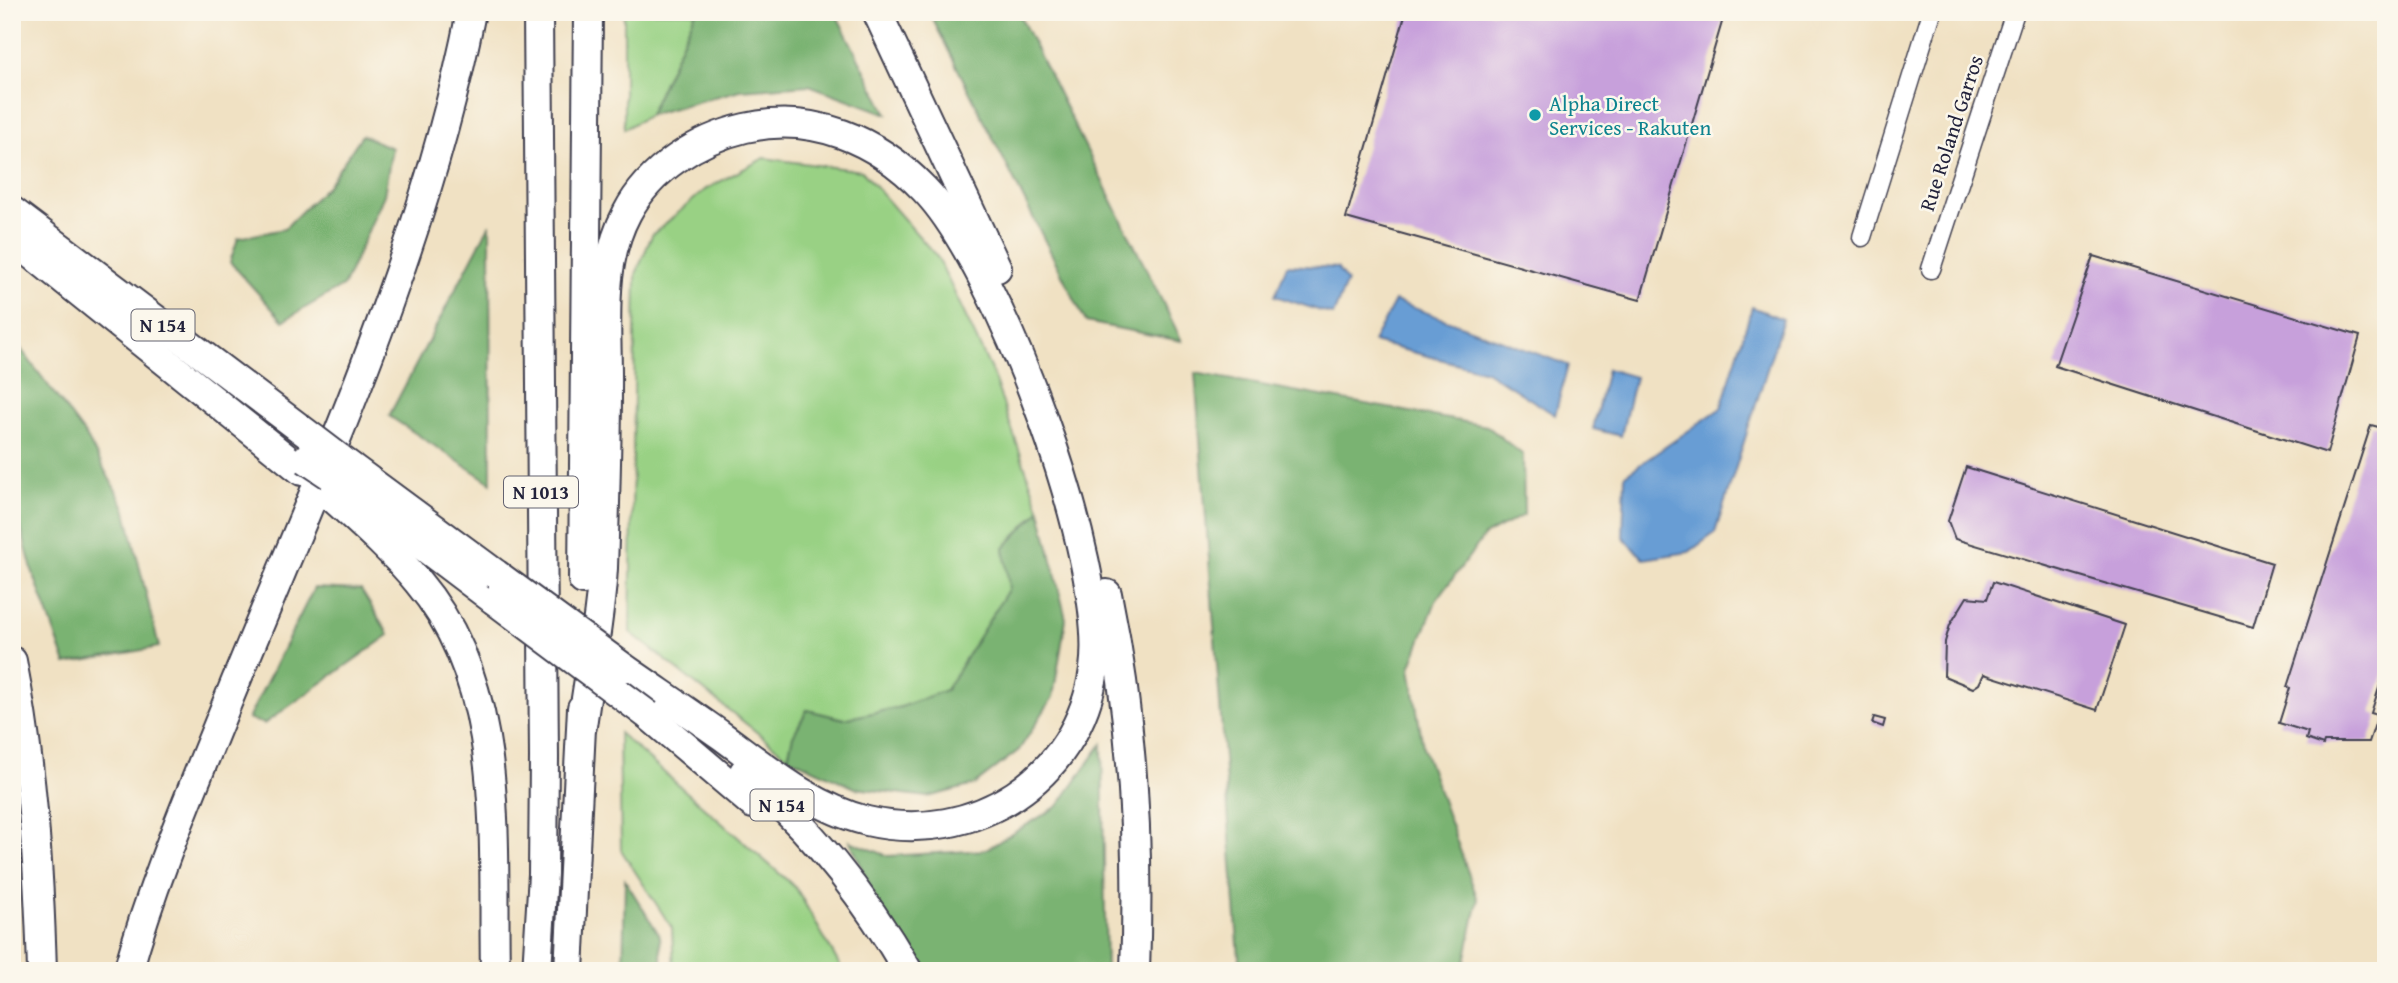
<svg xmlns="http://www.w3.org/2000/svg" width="2398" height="983" font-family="'Gentium Book Plus',serif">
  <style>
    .green { fill: #99d184; stroke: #5e7a60; stroke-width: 2 }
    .forest { fill: #7ab372; stroke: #4e6a56; stroke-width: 2 }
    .water { fill: #679dd4; stroke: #446088; stroke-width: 2 }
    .building { fill: #c7a0db }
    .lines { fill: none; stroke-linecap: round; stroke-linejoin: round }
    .minor-casing { stroke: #413f4f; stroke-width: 21 }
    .trunk-casing { stroke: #413f4f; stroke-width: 32 }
    .minor { stroke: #fff; stroke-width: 18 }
    .trunk { stroke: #fff; stroke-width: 28 }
    .trunk-bridge-casing { stroke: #413f4f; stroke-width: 32; stroke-linecap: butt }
    .trunk-bridge { stroke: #fff; stroke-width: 28 }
    .culture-dot { fill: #0f9aa8; stroke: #fbf7ec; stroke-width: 2.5 }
    .labels { text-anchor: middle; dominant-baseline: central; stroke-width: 5; stroke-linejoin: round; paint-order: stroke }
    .shield { fill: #fbf7ec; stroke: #636270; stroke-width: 2 }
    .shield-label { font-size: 19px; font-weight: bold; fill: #22223b }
    .culture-label { font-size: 21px; fill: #0d838f; stroke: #fbf7ec; text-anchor: start }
    .street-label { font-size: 21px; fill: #22223b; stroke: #fbf7ec }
  </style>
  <rect width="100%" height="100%" fill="#fbf7ec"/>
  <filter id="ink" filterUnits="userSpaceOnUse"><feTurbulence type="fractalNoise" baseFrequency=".0143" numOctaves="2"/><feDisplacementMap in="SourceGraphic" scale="14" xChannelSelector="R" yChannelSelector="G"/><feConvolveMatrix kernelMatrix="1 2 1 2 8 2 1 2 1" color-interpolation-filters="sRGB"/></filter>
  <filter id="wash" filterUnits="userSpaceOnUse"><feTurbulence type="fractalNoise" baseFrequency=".00686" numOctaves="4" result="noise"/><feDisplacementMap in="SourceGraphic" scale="28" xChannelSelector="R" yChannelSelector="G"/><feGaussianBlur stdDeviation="1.57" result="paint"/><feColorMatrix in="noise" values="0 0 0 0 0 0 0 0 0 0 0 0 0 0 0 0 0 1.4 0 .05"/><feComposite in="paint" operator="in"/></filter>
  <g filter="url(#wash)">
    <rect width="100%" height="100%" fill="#f0e1c3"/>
    <g class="green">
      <path d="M 624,12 L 696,12 L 649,115 L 624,129 Z"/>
      <path d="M 764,158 L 862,171 L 938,258 L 992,372 L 1040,510 L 1004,548 L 1010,588 L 946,690 L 901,707 L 844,719 L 807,710 L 793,736 L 788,757 L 630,632 L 636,274 L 652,235 L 706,189 Z"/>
      <path d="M 619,733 L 796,888 L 843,971 L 674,971 L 672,928 L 621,850 Z"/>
    </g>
    <g class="forest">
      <path d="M 696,12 L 835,12 L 887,114 L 809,85 L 740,90 L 649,115 Z"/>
      <path d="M 929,12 L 1018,12 L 1182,341 L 1086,322 Z"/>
      <path d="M 362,135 L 392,148 L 384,195 L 344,285 L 283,321 L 230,262 L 238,238 L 284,229 L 328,185 Z"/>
      <path d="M 490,224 L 491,483 L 389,416 Z"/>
      <path d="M 12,337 L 86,436 L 125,507 L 159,647 L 66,664 L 32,570 L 12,494 Z"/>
      <path d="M 1195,373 L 1487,426 L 1523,455 L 1524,515 L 1485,535 L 1436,601 L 1410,668 L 1423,747 L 1478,900 L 1463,971 L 1240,971 Z"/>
      <path d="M 1040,510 L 1066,619 L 1053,697 L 1019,750 L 974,785 L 928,797 L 855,788 L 788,757 L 793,736 L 807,710 L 844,719 L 901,707 L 946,690 L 1009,588 L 1004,548 Z"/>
      <path d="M 314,588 L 361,590 L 389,635 L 264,724 L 248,719 Z"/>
      <path d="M 1102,744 L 1106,971 L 907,971 L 850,841 L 888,856 L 985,850 L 1058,806 Z"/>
      <path d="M 625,880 L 660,936 L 662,971 L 623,971 Z"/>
    </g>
    <g class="water">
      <path d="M 1287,265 L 1337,268 L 1347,282 L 1333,315 L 1275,296 Z"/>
      <path d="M 1395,301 L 1568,365 L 1555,415 L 1486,371 L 1373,342 Z"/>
      <path d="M 1752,307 L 1783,319 L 1715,533 L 1689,552 L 1644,559 L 1623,537 L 1625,475 L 1721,408 Z"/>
      <path d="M 1607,369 L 1635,377 L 1621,436 L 1593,429 Z"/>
    </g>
    <g id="blocks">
      <g class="building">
        <path d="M 1406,12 L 1725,12 L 1640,300 L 1346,218 Z"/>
        <path d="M 2093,256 L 2360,336 L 2327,453 L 2055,366 Z"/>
        <path d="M 2371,425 L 2386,429 L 2386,666 L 2371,713 L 2378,715 L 2369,742 L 2324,742 L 2323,745 L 2306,739 L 2308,732 L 2279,723 L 2290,688 L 2287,687 Z"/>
        <path d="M 1966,467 L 2272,563 L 2253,627 L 1955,539 L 1948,521 Z"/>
        <path d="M 1993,582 L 2125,625 L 2097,710 L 1984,674 L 1979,684 L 1973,688 L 1944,676 L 1945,642 L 1950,625 L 1967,597 L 1987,599 Z"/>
        <path d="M 1874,717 L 1885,720 L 1883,727 L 1872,723 Z"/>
      </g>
    </g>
  </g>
  <g filter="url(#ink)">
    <use href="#blocks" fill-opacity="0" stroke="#413f4f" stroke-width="2"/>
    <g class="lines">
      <g class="minor-casing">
        <g id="minor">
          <path d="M 1862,237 L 1932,12"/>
          <path d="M 1931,269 L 2015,12"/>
        </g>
      </g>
      <g class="trunk-casing">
        <g id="trunk">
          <path d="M 877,12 L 997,268"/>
          <path d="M 12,211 L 314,439"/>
          <path d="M 12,238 L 302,471"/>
          <path d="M 339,458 L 496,574"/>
          <path d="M 346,488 L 494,600"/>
          <path d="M 323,489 C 356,519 390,548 418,582 C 508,688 492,841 495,971"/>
          <path d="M 583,580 L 588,12"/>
          <path d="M 1107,594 C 1133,719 1140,843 1135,971"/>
          <path d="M 12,661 C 32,764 39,866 42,971"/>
          <path d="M 648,715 L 753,804"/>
          <path d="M 582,726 C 589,674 600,620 603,568 C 605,508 607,448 607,389 C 608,329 598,267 627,213 C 650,169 698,139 745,128 C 813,112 877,140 924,189 C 999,265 1109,564 1094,669 C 1079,778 974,846 867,821 C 813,808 766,768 722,736 C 690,713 657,691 624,668"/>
          <path d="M 744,772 C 812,829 864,895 908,971"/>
          <path d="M 128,971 C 153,881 190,795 225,708 C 317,481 424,255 471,12"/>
          <path d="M 537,971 L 543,874 L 544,757 L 538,12"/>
          <path d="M 569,971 L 582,708"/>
        </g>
      </g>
      <use href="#minor" class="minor"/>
      <use href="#trunk" class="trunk"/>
      <g class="trunk-bridge-casing">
        <g id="trunk-bridge">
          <path d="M 314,439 L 339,458"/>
          <path d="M 306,459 L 330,475"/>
          <path d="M 496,574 L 624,668"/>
          <path d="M 494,600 L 648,715"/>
        </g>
      </g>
      <use href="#trunk-bridge" class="trunk-bridge"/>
    </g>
  </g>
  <circle class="culture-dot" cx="1535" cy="115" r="7"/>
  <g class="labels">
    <g class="shield">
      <rect x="131.5" y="309.5" width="63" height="31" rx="5"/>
      <rect x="504" y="476.5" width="74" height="31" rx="5"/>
      <rect x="750.5" y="789.5" width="63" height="31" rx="5"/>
    </g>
    <g class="shield-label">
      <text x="163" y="325">N 154</text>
      <text x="541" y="492">N 1013</text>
      <text x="782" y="805">N 154</text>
    </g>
    <g class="culture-label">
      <text x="1549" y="103">Alpha Direct<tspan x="1549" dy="24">Services - Rakuten</tspan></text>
    </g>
    <g class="street-label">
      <text transform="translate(1951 133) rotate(-72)">Rue Roland Garros</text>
    </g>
  </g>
  <rect width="2398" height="983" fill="none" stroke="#fbf7ec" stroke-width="42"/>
</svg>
